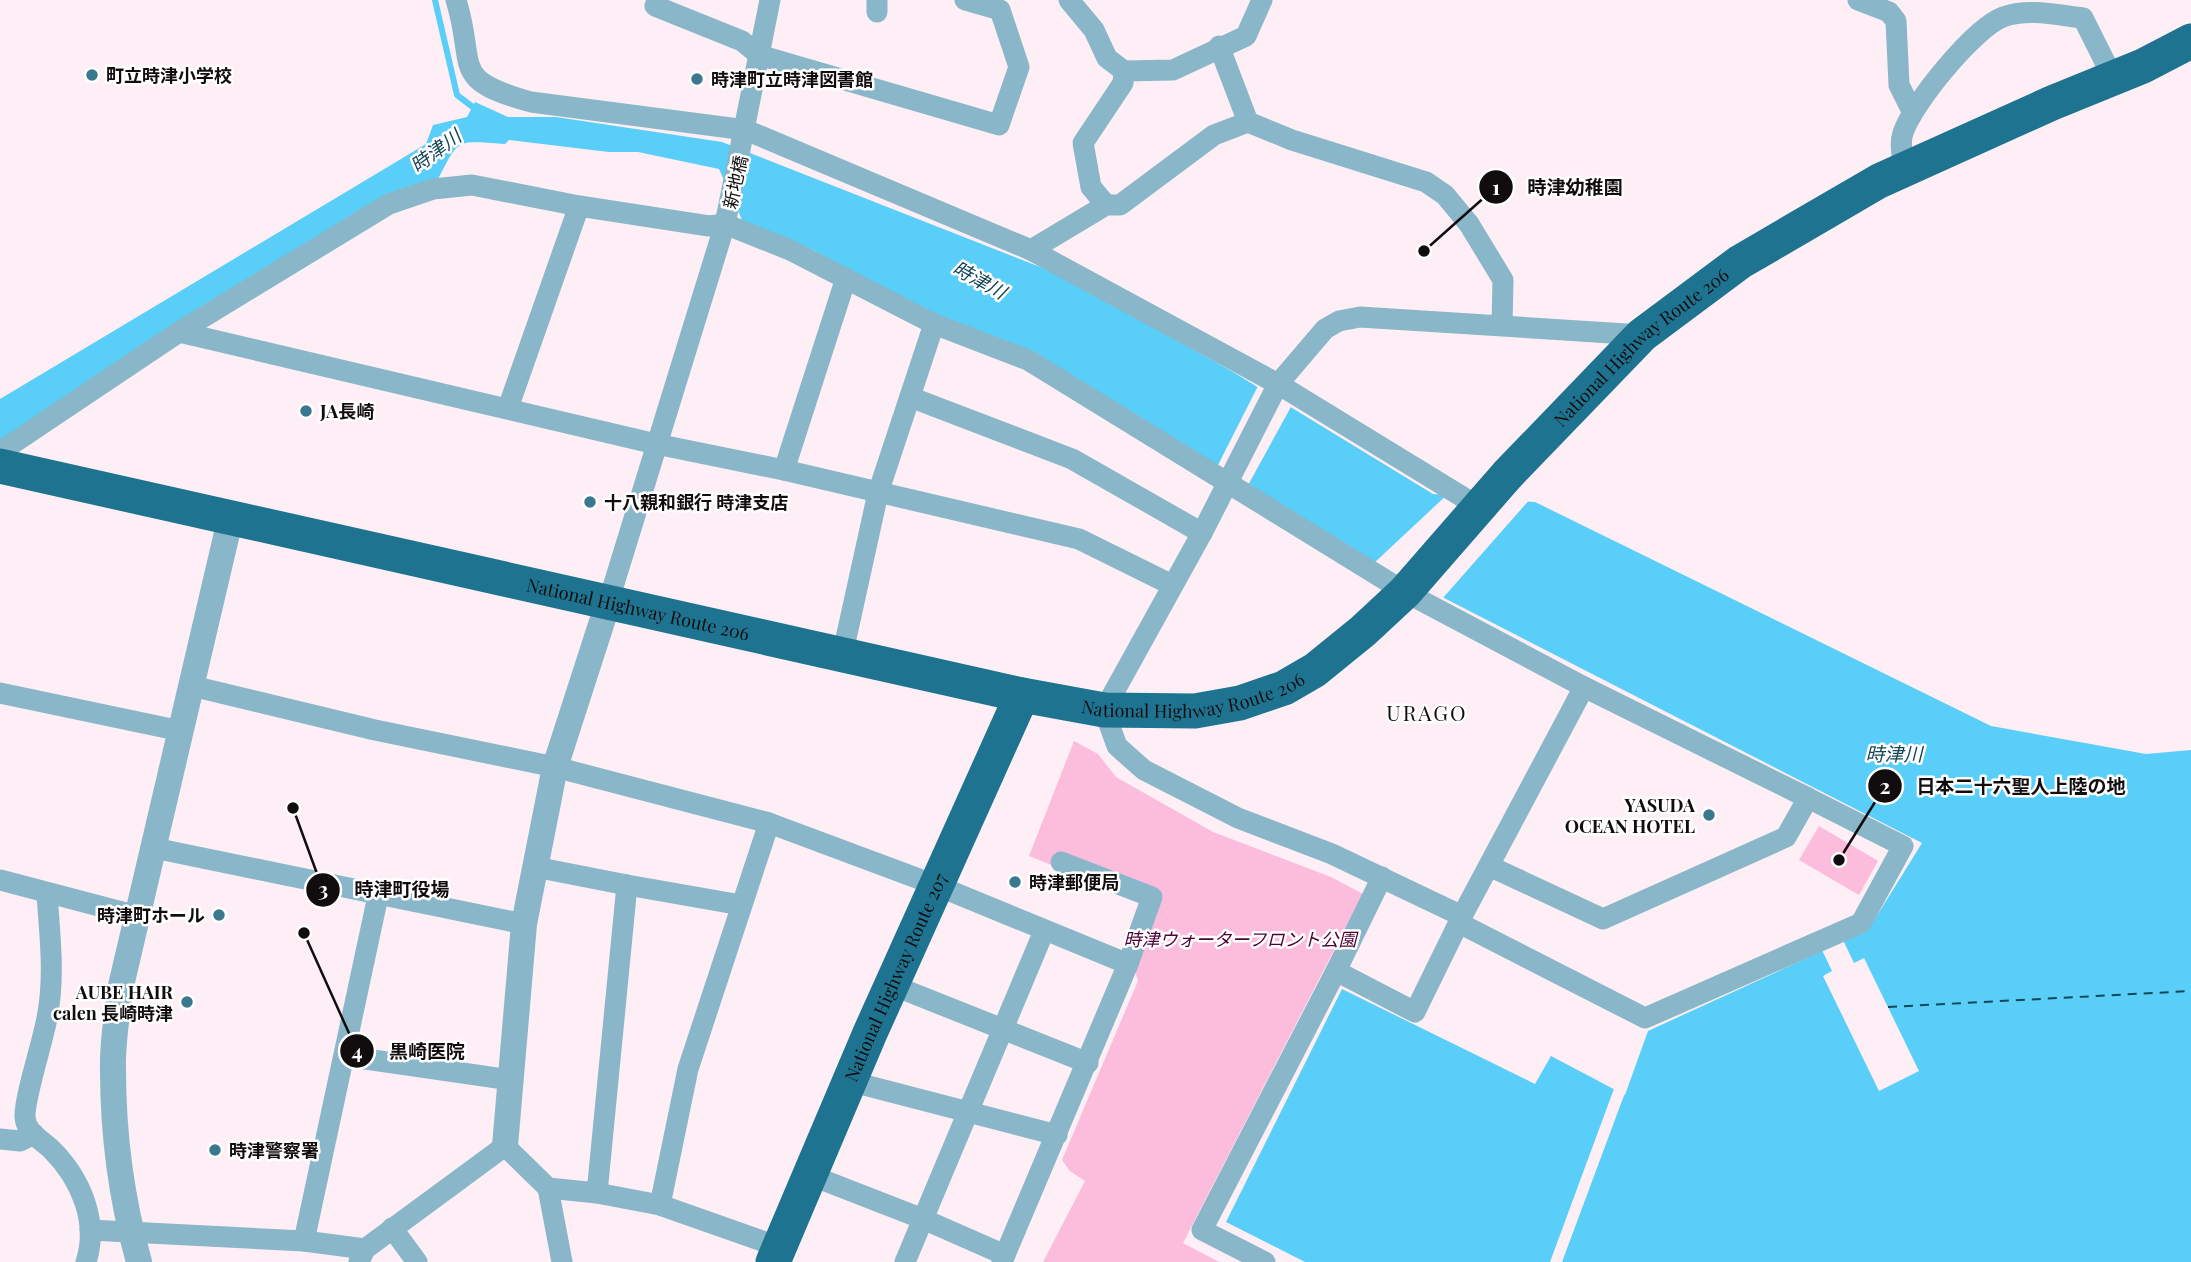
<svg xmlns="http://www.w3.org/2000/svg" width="2191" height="1262" font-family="'Playfair Display','Noto Sans JP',serif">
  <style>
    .green { fill: #fcbcdc }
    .water { fill: #59cef9 }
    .pier { fill: #fdeff5 }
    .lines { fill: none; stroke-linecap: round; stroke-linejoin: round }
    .stream { stroke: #59cef9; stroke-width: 6 }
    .ferry { stroke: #134657; stroke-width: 2; stroke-dasharray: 9 7; stroke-linecap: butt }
    .minor { stroke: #89b6c8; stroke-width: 21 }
    .tertiary { stroke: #89b6c8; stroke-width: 26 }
    .trunk { stroke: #1e7490; stroke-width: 35 }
    .poi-dot { fill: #3b778e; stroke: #fff; stroke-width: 2.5 }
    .labels { text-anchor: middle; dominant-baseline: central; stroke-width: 5; stroke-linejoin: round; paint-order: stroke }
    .poi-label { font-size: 18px; font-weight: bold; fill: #110d0f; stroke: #fff; text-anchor: start }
    .street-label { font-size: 18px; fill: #110d0f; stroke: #fff }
    .park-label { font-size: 18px; font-style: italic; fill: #4f0034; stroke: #fff }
    .water-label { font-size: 19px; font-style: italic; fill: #134657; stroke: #fff }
    .quarter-label { font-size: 21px; letter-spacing: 2px; fill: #110d0f; stroke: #fff }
    .leader { fill: none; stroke: #110d0f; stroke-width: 2.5 }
    .callout-dot { fill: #110d0f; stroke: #fff; stroke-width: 2.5 }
    .mark-label { font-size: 21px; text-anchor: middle; font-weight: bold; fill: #fff }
    .callout-label { font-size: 19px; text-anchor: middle; font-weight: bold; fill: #110d0f; stroke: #fff; stroke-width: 5; stroke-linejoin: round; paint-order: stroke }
  </style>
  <rect width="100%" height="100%" fill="#fdeff5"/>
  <g class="green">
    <path d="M 1074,741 L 1098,754 L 1116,777 L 1213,832 L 1331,877 L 1363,894 L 1183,1243 L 1219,1262 L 1043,1262 L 1085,1181 L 1070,1171 L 1062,1160 L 1138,981 L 1133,964 L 1158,908 L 1029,856 Z"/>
    <path d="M 1819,826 L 1878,861 L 1859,895 L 1799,860 Z"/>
  </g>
  <path class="water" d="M 475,102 L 508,117 L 556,117 L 722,142 L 1063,276 L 1233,372 L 1433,494 L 1535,502 L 1991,726 L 2146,754 L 2191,750 L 2191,1262 L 1305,1262 L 1226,1222 L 1342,989 L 1535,1084 L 1551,1056 L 1625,1095 L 1648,1031 L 1868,930 L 1922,843 L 1370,560 L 813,250 L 743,222 L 719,169 L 638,152 L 609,152 L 509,140 L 505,144 C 455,141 460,137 437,181 L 0,440 L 0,399 L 426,144 L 433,125 L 467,117 Z"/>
  <g class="pier">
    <path d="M 1259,384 L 1292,405 L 1247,487 L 1215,471 Z"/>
    <path d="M 1450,492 L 1531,498 L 1442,599 L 1373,564 Z"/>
    <path d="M 1842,938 L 1854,963 L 1864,958 L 1919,1071 L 1879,1091 L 1823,976 L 1832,971 L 1821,948 Z"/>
    <path d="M 1626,1081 L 1629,1082 L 1562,1262 L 1550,1262 L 1615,1086 L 1623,1090 Z"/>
  </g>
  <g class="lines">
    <path class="stream" d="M 435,0 L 457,95 L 478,111"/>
    <path class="ferry" d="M 1888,1007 L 2191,991"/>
    <g class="minor">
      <path d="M 456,0 C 477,68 448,79 531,102 L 746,130 L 1031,250 L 1278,384 L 1479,507"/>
      <path d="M 877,0 L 877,12"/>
      <path d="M 1069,0 L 1094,30 L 1107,58 L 1124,71 L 1173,70 L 1246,36 L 1262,0"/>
      <path d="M 1858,0 L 1889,12 L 1896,21 L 1899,85 L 1912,111"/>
      <path d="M 655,6 L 742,41 L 759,55 L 999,125 L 1019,67 L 1000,10 L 965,0"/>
      <path d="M 1219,46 L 1248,122"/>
      <path d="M 1904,170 C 1903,159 1899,144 1903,133 C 1912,104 1974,28 2003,17 C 2028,8 2057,15 2083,18 L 2113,78"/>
      <path d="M 1106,205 L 1091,187 L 1083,143 L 1123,83 L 1124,71"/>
      <path d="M 1031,250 L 1106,205 L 1120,205 L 1214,135 L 1248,122 L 1292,140 L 1426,182 L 1445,195 L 1469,224 L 1503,280 L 1502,325"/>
      <path d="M 179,332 L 656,444 L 784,470 L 1079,539 L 1172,585"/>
      <path d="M 910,397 L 1072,459 L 1202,533"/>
      <path d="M 508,408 L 579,206"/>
      <path d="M 0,452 L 179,332 L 389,204 L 433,189 L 472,185 L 579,206 L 709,226 L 725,224 L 790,250 L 934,324 L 1028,360 L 1405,592 L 1584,687 L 1808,798 L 1786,837 L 1603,919 L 1489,866"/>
      <path d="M 784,470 L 846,278"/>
      <path d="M 608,603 L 725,224 L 770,0"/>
      <path d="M 843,652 L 878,493 L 934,324"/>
      <path d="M 192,686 L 375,730 L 555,767 L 769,823 L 938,886 L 1128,964 L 1002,1262"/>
      <path d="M 1584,687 L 1462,916 L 1332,854 L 1238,818 L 1144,770 L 1117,746 L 1104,710 L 1202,533 L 1278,384 L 1325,329 L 1339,321 L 1360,317 L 1642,335"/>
      <path d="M 0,693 L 181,731"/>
      <path d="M 154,848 L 524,924"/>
      <path d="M 1061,862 L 1152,897 L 1128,964"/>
      <path d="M 535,867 L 627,885"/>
      <path d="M 0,880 L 137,916"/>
      <path d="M 47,895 C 50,936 55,978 47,1018 C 43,1041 24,1099 25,1117 C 26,1133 42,1140 52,1150 C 81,1179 99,1222 86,1262"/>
      <path d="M 1459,923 L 1645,1018 L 1861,923 L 1903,846 L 1808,798"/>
      <path d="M 1336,971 L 1382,877"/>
      <path d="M 892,985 L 1088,1063"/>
      <path d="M 345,1056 L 511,1080"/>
      <path d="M 849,1081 L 1057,1135"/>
      <path d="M 0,1139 L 20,1141 L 34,1134"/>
      <path d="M 810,1175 L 923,1219 L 1005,1255"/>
      <path d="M 548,1188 L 597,1193 L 660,1205 L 688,1069 L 769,823"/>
      <path d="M 597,1193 L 627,885 L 741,905"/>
      <path d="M 660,1205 L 779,1247"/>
      <path d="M 392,1228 L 417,1262"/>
      <path d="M 90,1230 L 304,1241 L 365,1249"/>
      <path d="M 304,1241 L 378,896"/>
      <path d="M 359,1262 L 365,1249 L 505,1146 L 548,1188 L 562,1262"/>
      <path d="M 905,1262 L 1044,931"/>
      <path d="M 1265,1262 L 1202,1230 L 1336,971 L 1415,1012 L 1462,916"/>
    </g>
    <g class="tertiary">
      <path d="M 505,1146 L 524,924 L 555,767 L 608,603"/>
      <path d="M 139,1262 C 122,1201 113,1134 113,1070 C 112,1044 117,1016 120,990 L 231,516"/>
    </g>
    <g class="trunk">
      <path id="s1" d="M 0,466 L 1022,695 L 1104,710 L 1195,711 L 1240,703 L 1284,688 L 1315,670 L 1363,631 L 1405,592 L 1507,475 L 1642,335 L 1740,262 L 1879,181 L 2052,103 L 2143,66 L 2191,41"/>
      <path id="s2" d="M 773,1262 L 870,1033 L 1022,695"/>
    </g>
  </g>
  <g class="poi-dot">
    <circle cx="92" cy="75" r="7"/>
    <circle cx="697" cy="79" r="7"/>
    <circle cx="306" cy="411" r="7"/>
    <circle cx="590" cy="502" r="7"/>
    <circle cx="1709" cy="815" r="7"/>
    <circle cx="1015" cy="882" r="7"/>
    <circle cx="219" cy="915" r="7"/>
    <circle cx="187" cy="1002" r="7"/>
    <circle cx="215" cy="1150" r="7"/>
  </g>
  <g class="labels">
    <g class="poi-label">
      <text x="106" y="75">町立時津小学校</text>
      <text x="711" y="79">時津町立時津図書館</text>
      <text x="320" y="411">JA長崎</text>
      <text x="604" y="502">十八親和銀行 時津支店</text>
      <text x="1695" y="805" text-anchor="end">YASUDA<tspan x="1695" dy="21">OCEAN HOTEL</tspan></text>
      <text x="1029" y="882">時津郵便局</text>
      <text x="205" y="915" text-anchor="end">時津町ホール</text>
      <text x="173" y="992" text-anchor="end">AUBE HAIR<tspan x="173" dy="21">calen 長崎時津</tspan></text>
      <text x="229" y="1150">時津警察署</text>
    </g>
    <g class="street-label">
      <text transform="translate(735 182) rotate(-77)">新地橋</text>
      <text stroke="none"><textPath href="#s1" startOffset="1810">National Highway Route 206</textPath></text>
      <text stroke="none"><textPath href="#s1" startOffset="654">National Highway Route 206</textPath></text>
      <text stroke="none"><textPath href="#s1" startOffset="1222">National Highway Route 206</textPath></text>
      <text stroke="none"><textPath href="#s2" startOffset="310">National Highway Route 207</textPath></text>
    </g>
    <g class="park-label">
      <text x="1240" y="939">時津ウォーターフロント公園</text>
    </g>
    <g class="water-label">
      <text transform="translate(435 150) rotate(-37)">時津川</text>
      <text transform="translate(980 279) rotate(29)">時津川</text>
      <text x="1894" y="753">時津川</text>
    </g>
    <g class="quarter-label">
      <text x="1427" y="712">URAGO</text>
    </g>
  </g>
  <path class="leader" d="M1424 251L1496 187M1839 860L1885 786M293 808L323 890M304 933L357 1051"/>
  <g class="callout-dot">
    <circle cx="1424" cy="251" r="7"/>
    <circle cx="1839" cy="860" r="7"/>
    <circle cx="293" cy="808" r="7"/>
    <circle cx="304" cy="933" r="7"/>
    <circle cx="1496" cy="187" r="18"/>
    <circle cx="1885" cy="786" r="18"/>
    <circle cx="323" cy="890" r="18"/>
    <circle cx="357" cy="1051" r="18"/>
  </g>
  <g class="mark-label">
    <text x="1496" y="195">1</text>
    <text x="1885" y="794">2</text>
    <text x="323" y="897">3</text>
    <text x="357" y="1059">4</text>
  </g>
  <g class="callout-label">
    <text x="1575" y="194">時津幼稚園</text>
    <text x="2021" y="793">日本二十六聖人上陸の地</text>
    <text x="402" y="896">時津町役場</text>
    <text x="427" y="1058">黒崎医院</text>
  </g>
</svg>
